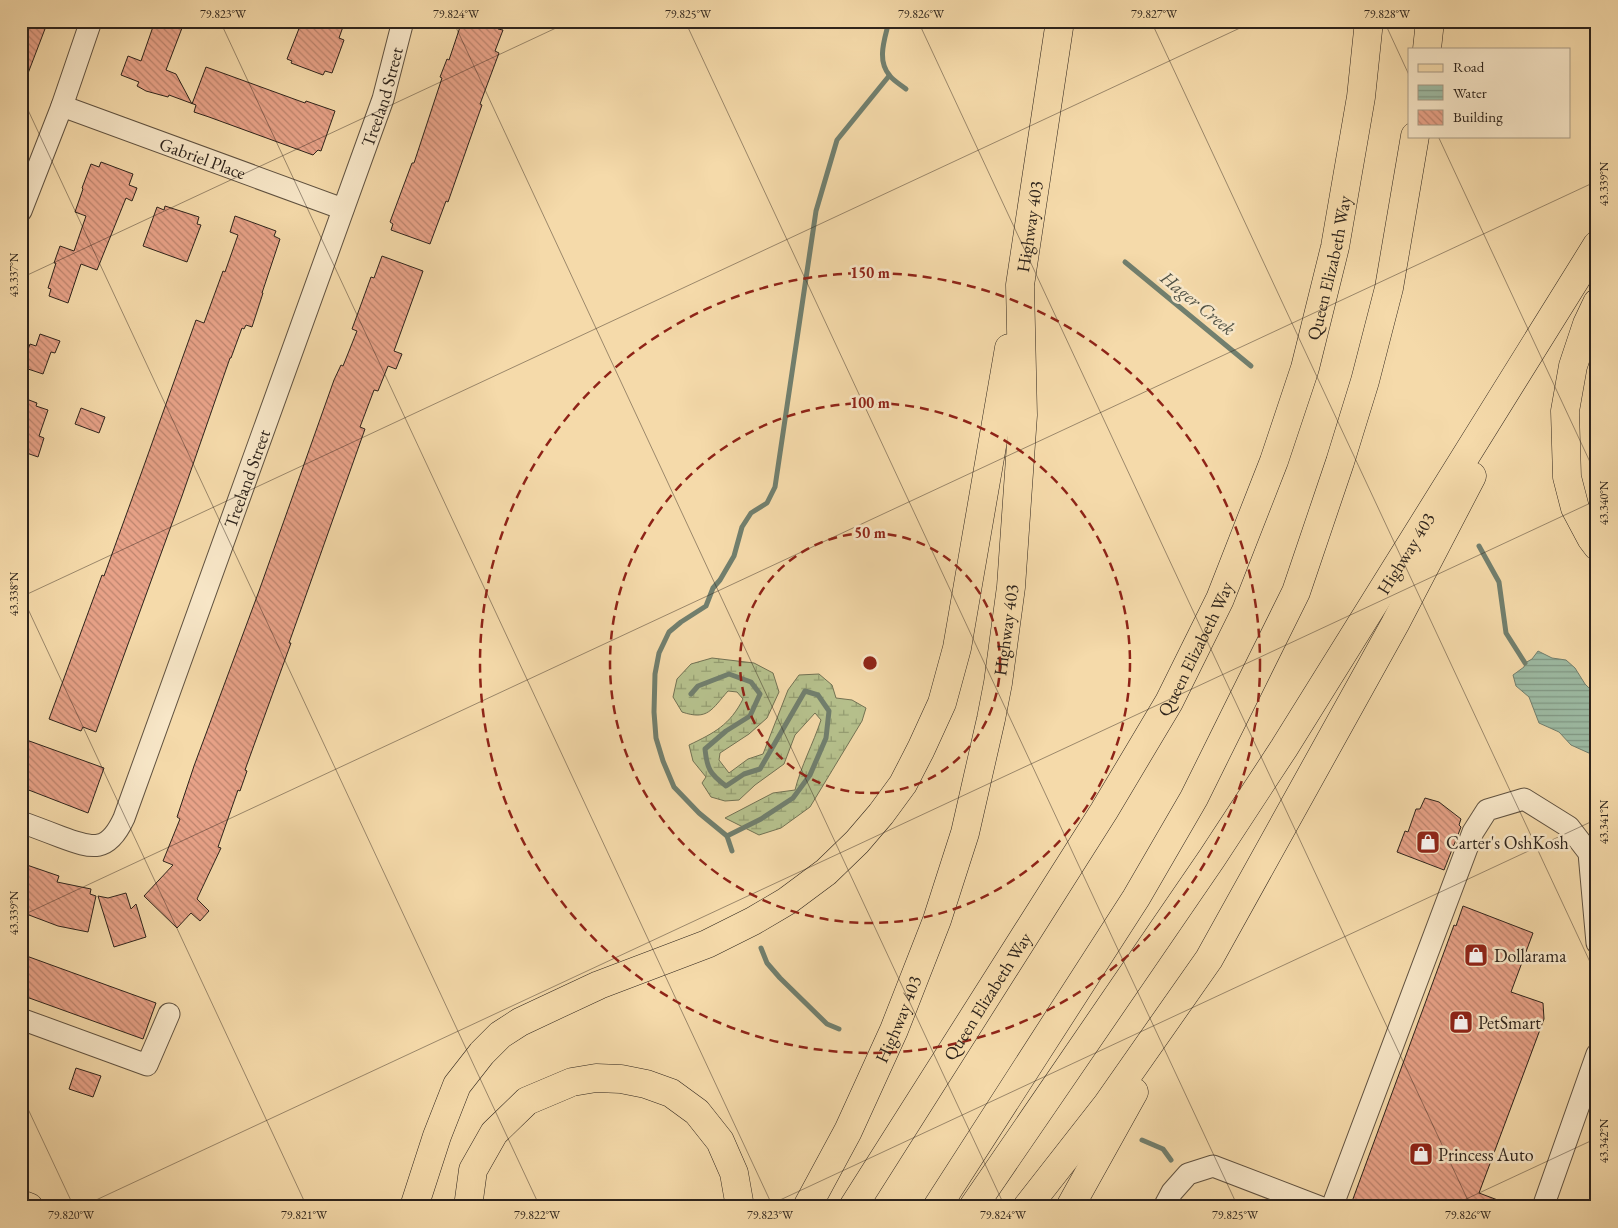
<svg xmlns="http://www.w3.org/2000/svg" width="1618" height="1228" font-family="'EB Garamond',serif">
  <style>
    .wetland { fill: url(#wetland-marsh); stroke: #727254 }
    .water { fill: url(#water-rules); stroke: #717f6e }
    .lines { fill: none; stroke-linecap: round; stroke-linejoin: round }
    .stream { stroke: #717f6e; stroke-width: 5 }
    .building { fill: url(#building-back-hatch); stroke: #2e241c }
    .minor-casing { stroke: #605240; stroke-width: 23 }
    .major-casing { stroke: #2e241c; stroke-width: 29 }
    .highway-casing { stroke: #2e241c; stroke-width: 29 }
    .minor { stroke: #f8e7c8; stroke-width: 21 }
    .major { stroke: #f5daaa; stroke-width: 28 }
    .highway { stroke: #f5daaa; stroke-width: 28 }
    .ticks { fill: none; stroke: #2e241c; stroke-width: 1; stroke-opacity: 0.45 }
    .ring { fill: none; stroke: #8f2418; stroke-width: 2.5; stroke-dasharray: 9 6 }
    .labels { text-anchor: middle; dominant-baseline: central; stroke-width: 5; stroke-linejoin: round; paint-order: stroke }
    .street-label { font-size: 18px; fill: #2e241c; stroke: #f8e7c8 }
    .poi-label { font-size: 18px; fill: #2e241c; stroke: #f8e7c8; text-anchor: start }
    .water-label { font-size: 19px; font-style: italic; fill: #4f5145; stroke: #f8e7c8 }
    .centre { fill: #8f2418; stroke: #f8e7c8; stroke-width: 2.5 }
    .ring-label { font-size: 15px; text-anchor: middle; font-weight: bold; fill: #8f2418; stroke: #f8e7c8; stroke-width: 5; stroke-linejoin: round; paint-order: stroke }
    .neatline { fill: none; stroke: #2e241c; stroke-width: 2 }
    .ticks-label { font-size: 12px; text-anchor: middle; fill: #2e241c }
  </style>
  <defs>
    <pattern id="wetland-marsh" width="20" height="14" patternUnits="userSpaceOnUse" patternTransform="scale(1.25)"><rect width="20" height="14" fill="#b6c18d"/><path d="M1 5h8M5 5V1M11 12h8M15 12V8" fill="none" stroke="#949d72"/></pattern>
    <pattern id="water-rules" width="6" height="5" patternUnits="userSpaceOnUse" patternTransform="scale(1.25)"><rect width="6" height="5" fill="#9dbba4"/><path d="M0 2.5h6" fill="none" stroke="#809885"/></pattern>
    <pattern id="building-back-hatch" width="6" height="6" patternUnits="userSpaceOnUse" patternTransform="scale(1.25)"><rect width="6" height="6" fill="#e8a288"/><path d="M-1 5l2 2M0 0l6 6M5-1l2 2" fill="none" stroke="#bc846e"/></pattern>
  </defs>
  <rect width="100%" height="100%" fill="#f5daaa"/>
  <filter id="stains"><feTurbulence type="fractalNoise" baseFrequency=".004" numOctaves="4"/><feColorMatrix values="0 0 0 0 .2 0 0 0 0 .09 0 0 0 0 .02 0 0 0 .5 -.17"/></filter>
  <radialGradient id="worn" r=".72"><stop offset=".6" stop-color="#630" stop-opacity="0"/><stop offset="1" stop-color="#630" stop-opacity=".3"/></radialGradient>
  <path class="wetland" d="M 712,658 L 754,663 L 773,673 L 779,692 L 767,718 L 749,734 L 720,753 L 719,760 L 729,773 L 748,759 L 763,754 L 788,690 L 799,675 L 819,674 L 832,685 L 836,698 L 852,700 L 866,708 L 862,721 L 810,807 L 781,828 L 759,835 L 725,818 L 773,793 L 795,790 C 801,766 813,744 821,720 L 815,713 L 795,735 L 784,764 L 755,785 L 739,800 L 725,801 L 711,797 L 702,783 L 706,777 L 693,761 L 689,745 C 714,733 730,725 743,699 L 737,692 L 728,691 C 712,709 708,721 682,712 L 673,697 L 677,679 L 691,664 Z"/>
  <path class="water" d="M 1538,651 L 1552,658 L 1566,660 L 1575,668 L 1585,684 L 1597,696 L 1597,765 L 1594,763 L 1591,754 L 1571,745 L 1559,732 L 1539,723 L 1529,697 L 1516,686 L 1513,675 L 1524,667 L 1525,663 L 1532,659 Z"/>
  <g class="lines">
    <g class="stream">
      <path d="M 889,21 C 885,39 876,60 890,76 C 894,81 901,85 906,89"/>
      <path d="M 1125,262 L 1251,366"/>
      <path d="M 1479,546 L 1499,582 L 1506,633 L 1525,663"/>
      <path d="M 691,694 L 698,686 L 729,674 L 751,682 L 760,694 L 750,716 L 726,731 L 705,749 C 707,769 710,774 726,786 L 744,774 L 760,769 L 805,691 L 818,695 L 829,711 L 826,738 L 810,775 L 793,798 L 761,819 L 727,836 L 732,851"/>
      <path d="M 727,836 L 699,813 L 674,787 L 663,761 L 656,738 L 654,712 L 655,674 L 659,653 L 669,632 L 681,622 L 706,606 L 713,588 L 720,580 L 734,556 L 742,527 L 751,513 L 767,503 L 775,487 L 816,211 L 837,140 L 889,76"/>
      <path d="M 761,948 L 767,963 L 780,978 L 827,1024 L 839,1029"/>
      <path d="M 1142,1140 L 1163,1149 L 1171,1160"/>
    </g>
  </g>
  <g class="building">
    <path d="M 21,21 L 48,21 L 22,89 L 21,89 Z"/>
    <path d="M 155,21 L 164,21 L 182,28 L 166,70 L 176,74 L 192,104 L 206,67 L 305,103 L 306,101 L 335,111 L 321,151 L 318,150 L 313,155 L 209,117 L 194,112 L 196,105 L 169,95 L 168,97 L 146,91 L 137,86 L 139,82 L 121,75 L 128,56 L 141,61 Z"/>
    <path d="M 302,21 L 345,21 L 339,38 L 344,40 L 332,73 L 325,71 L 323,75 L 291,63 L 292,61 L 287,59 Z"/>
    <path d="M 462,21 L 501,21 L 498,29 L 503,30 L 495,51 L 499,53 L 480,104 L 482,105 L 448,202 L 446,201 L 430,244 L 391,230 L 393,224 L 390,222 L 412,163 L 414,163 L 442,78 L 440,77 L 447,59 L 449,60 Z"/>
    <path d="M 101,162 L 133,174 L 129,185 L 137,188 L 132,201 L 126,198 L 97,270 L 81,264 L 68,303 L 49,296 L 51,289 L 48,288 L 56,263 L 54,263 L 60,246 L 74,251 L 86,216 L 75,212 L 83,189 L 82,188 L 91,164 L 99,167 Z"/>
    <path d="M 165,206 L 199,217 L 197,224 L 201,225 L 187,262 L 143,246 L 157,207 L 164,210 Z"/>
    <path d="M 235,216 L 276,231 L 274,236 L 280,239 L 262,293 L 263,293 L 252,327 L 246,325 L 244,329 L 242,328 L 231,358 L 230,358 L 182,496 L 96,732 L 83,727 L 81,731 L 49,719 L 102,575 L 104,576 L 141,474 L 196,320 L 204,323 L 223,271 L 225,272 L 238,235 L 230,232 Z"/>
    <path d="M 382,256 L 423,271 L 394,351 L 402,354 L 396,369 L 388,366 L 378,391 L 374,390 L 360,427 L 365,429 L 289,643 L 291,643 L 245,770 L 247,771 L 240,791 L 238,790 L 218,847 L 221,848 L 197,899 L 209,911 L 200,921 L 191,913 L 177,928 L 144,896 L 173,865 L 163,861 L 180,819 L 177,817 L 194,766 L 259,591 L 334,380 L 341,365 L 343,366 L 357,331 L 352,329 L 359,310 L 371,277 L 374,278 Z"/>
    <path d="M 40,334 L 60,341 L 55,353 L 51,352 L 43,374 L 22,367 L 30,344 L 36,346 Z"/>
    <path d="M 21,397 L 37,403 L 36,406 L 48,410 L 39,436 L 44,438 L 38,457 L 21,451 Z"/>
    <path d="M 81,408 L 105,417 L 99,433 L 75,424 Z"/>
    <path d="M 21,738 L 104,768 L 88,813 L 21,787 Z"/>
    <path d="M 1425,798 L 1439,802 L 1461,819 L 1459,825 L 1461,827 L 1444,870 L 1397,852 L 1405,831 L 1408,832 L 1416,809 L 1420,809 Z"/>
    <path d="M 21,863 L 59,876 L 57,882 L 91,889 L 90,894 L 96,896 L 88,932 L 58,926 L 21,912 Z"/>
    <path d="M 126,893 L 131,909 L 136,904 L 146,937 L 114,947 L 98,896 L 108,898 Z"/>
    <path d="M 1463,906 L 1533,933 L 1511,992 L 1543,1003 L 1544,1019 L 1479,1193 L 1511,1205 L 1511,1207 L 1350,1207 L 1454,925 L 1456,926 Z"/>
    <path d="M 21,954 L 156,1003 L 143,1039 L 21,995 Z"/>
    <path d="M 76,1068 L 101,1076 L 93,1097 L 69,1089 Z"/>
  </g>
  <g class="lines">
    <g class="minor-casing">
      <g id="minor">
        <path id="s1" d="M 62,106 L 343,209"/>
        <path d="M 21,211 L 62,106 L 91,21"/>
        <path id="s2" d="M 21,822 C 35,827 48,832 61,837 C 93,849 108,853 124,818 L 383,99 L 403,21"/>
        <path d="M 21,1019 L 147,1065 L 169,1014"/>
        <path d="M 1164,1207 L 1172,1192 L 1188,1174 L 1213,1166 L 1320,1207"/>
        <path d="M 1332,1207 L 1473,832 L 1487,810 L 1524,799 L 1569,827 L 1589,853 L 1597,943"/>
        <path d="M 1543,1207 L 1597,1054"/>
      </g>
    </g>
    <g class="major-casing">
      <path id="major" d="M 21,1204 L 29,1207"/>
    </g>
    <g class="highway-casing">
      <g id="highway">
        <path d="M 1427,49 L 1430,21"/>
        <path d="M 1597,303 L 1587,324 L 1573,366 L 1565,411 L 1567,477 L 1575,508 L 1591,538 L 1597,546"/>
        <path d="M 414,1207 L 437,1136 L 457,1085 L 482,1053 L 500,1035 L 520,1022 L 599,985 L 707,944 L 753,921 L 787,901 L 826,872 L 857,842 L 881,814 L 903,784 L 921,749 L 942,703 L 957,648 L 1009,348"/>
        <path d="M 468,1207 L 473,1170 L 494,1133 L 527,1101 L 572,1082 L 596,1078 L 621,1079 L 646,1084 L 671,1093 L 697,1112 L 720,1141 L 734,1173 L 740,1207"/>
        <path id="s3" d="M 807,1207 L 848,1131 L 894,1030 L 937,920 L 965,833 L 991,719 L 998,683 L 1011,587 L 1023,415 L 1020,285 L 1060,21"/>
        <path id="s4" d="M 853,1207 L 1104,811 L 1169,702 L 1220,599 L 1274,461 L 1305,368 L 1335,247 L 1361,97 L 1369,21"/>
        <path d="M 937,1207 L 1136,898 L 1194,798 L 1296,592 L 1340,462 L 1365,381 L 1389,288 L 1415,136"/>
        <path id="s5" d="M 973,1207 L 1212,858 L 1284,748 L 1597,245"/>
        <path d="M 1027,1207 L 1106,1106 L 1209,959 L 1395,624 L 1472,476"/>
        <path d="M 1070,1207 L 1134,1092"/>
      </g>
    </g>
    <use href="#minor" class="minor"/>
    <use href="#major" class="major"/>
    <use href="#highway" class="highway"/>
  </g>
  <path class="ticks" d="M 220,21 L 773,1207M 453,21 L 1005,1207M 685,21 L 1238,1207M 918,21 L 1471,1207M 1151,21 L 1597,977M 1384,21 L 1409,75M 21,95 L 540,1207M 1438,136 L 1597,477M 21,278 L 571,21M 21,594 L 307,1207M 21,597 L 1255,21M 21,916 L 1597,181M 21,1094 L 74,1207M 81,1207 L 1597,500M 765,1207 L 1597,819M 1449,1207 L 1597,1138"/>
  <g class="ring">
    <circle cx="870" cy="663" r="130"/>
    <circle cx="870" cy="663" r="260"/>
    <circle cx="870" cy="663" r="390"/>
  </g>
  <defs>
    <g id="shop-square" transform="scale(1.25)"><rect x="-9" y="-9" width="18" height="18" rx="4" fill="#8f2418" stroke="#f8e7c8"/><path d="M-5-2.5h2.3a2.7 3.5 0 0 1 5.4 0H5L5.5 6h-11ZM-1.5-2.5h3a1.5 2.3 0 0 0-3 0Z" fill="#fff"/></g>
  </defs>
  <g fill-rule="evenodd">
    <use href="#shop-square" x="1428" y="842"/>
    <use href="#shop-square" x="1476" y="955"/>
    <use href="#shop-square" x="1461" y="1022"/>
    <use href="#shop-square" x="1421" y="1154"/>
  </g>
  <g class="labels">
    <g class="street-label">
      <text stroke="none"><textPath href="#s2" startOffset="886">Treeland Street</textPath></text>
      <text stroke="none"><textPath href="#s1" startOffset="150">Gabriel Place</textPath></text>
      <text stroke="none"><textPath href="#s3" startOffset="1019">Highway 403</textPath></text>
      <text stroke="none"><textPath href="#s4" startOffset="1060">Queen Elizabeth Way</textPath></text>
      <text stroke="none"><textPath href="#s2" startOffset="481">Treeland Street</textPath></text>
      <text stroke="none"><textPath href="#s5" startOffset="784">Highway 403</textPath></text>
      <text stroke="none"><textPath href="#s3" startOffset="614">Highway 403</textPath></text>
      <text stroke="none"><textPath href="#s4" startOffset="655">Queen Elizabeth Way</textPath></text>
      <text stroke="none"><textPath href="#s4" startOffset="250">Queen Elizabeth Way</textPath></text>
      <text stroke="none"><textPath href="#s3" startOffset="209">Highway 403</textPath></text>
    </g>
    <g class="poi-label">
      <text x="1446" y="842">Carter's OshKosh</text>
      <text x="1494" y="955">Dollarama</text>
      <text x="1478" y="1022">PetSmart</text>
      <text x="1438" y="1154">Princess Auto</text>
    </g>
    <g class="water-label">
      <text transform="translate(1198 303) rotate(39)">Hager Creek</text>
    </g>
  </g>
  <circle cx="870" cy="663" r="8" class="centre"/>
  <g class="ring-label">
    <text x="870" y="278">150 m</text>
    <text x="870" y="408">100 m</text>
    <text x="870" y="538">50 m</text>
  </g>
  <rect width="1618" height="1228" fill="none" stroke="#f5daaa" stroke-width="55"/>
  <rect x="1408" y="48" width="162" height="90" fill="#f8e7c8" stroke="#a79983"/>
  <rect x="1418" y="64" width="25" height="8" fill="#f5daaa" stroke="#a79983"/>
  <text x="1453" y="72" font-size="15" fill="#2e241c">Road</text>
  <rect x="1418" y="85" width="25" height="15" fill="url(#water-rules)" stroke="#a79983"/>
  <text x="1453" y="98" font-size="15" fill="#2e241c">Water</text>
  <rect x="1418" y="110" width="25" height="15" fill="url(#building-back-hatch)" stroke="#a79983"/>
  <text x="1453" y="122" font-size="15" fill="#2e241c">Building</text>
  <rect x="28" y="28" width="1562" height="1172" class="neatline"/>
  <g class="ticks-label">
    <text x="223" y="18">79.823°W</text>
    <text x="456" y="18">79.824°W</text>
    <text x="688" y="18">79.825°W</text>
    <text x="921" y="18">79.826°W</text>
    <text x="1154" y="18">79.827°W</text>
    <text x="1387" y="18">79.828°W</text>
    <text transform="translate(1604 184) rotate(-90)" y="4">43.339°N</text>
    <text transform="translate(14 275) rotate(-90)" y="4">43.337°N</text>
    <text transform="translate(1604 503) rotate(-90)" y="4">43.340°N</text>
    <text transform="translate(14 594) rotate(-90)" y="4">43.338°N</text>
    <text transform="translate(1604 822) rotate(-90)" y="4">43.341°N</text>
    <text transform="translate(14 913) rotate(-90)" y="4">43.339°N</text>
    <text transform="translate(1604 1141) rotate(-90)" y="4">43.342°N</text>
    <text x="71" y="1219">79.820°W</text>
    <text x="304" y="1219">79.821°W</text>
    <text x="537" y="1219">79.822°W</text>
    <text x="770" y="1219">79.823°W</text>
    <text x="1003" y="1219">79.824°W</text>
    <text x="1235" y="1219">79.825°W</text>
    <text x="1468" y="1219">79.826°W</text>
  </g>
  <rect width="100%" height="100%" filter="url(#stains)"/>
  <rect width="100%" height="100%" fill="url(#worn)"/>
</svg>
